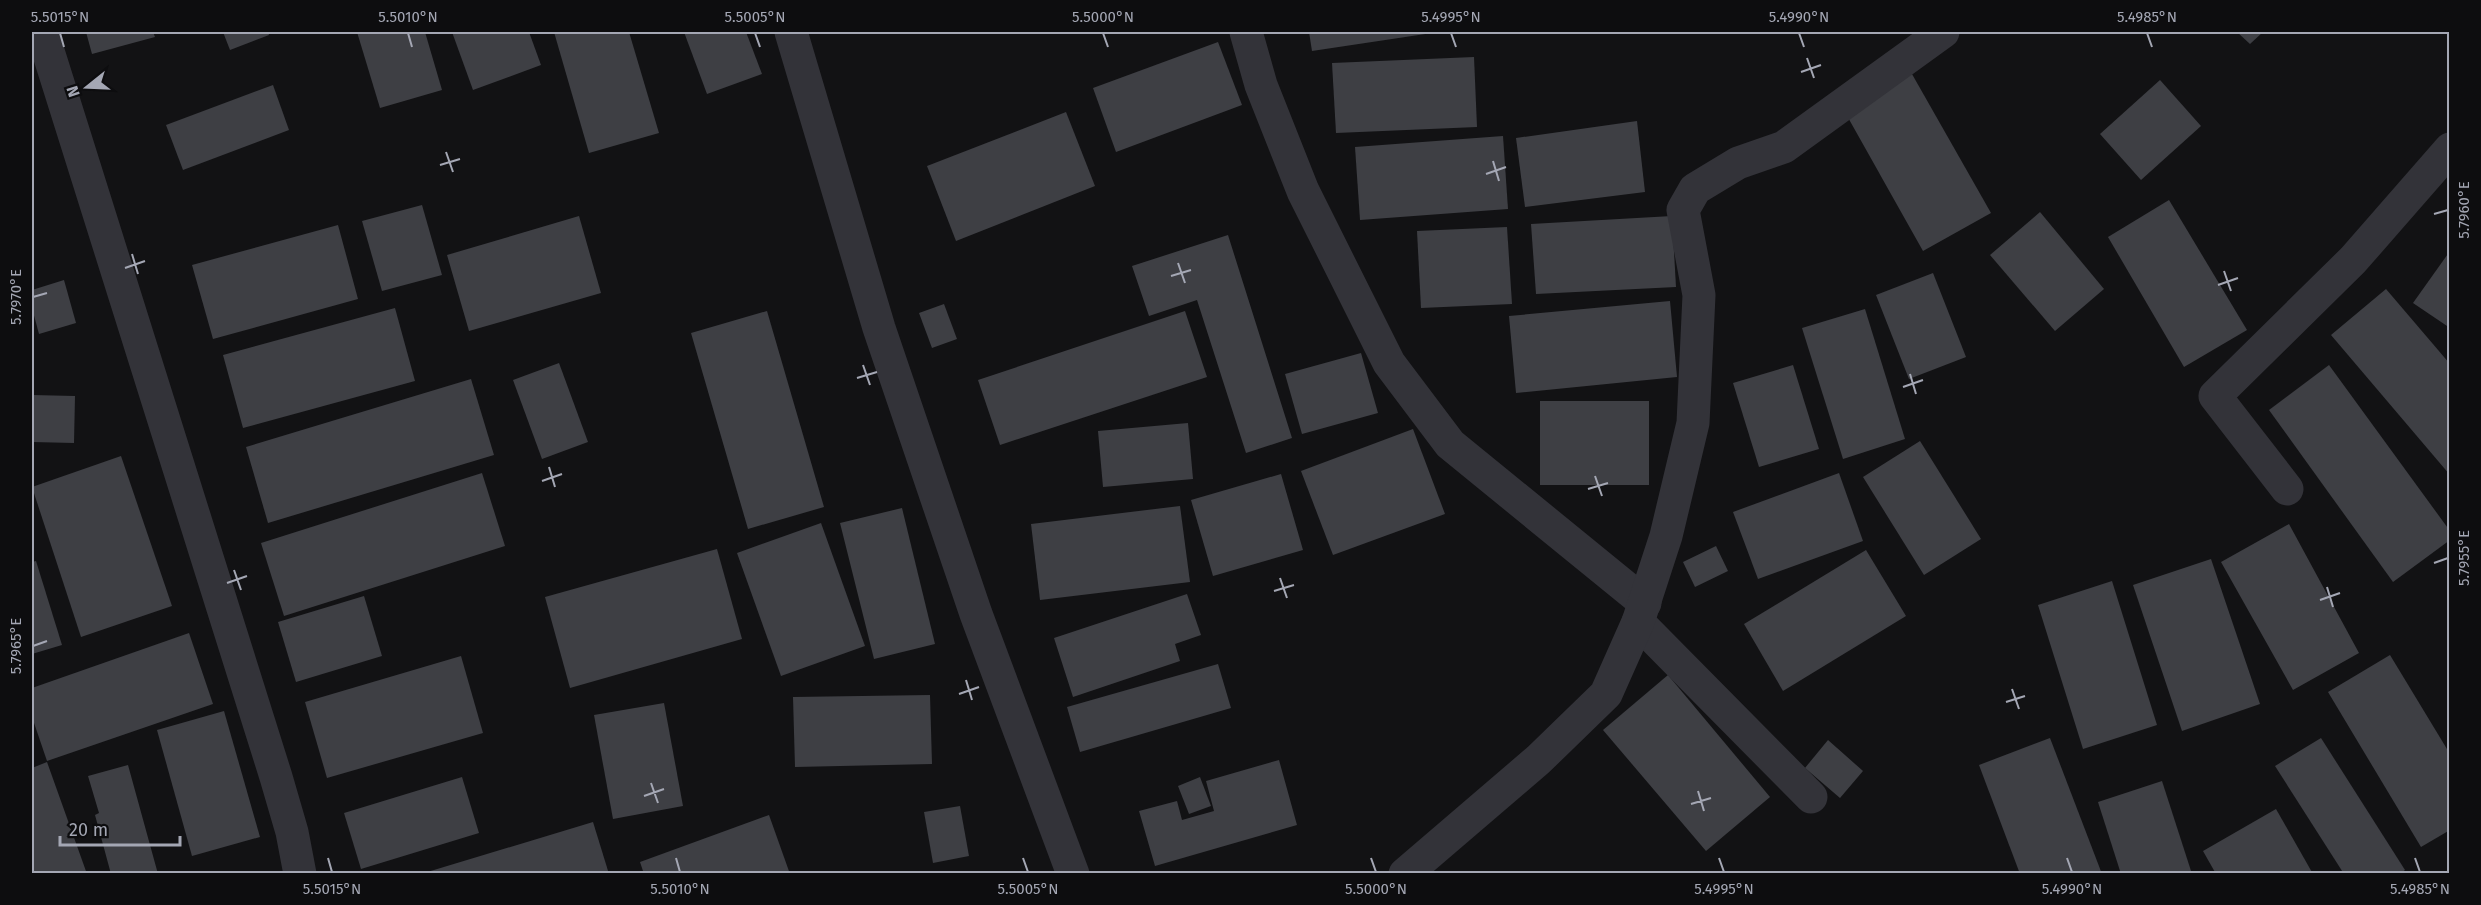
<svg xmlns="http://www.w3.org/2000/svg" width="2481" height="905" font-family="'Fira Sans',sans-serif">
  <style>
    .building { fill: #3e3f44 }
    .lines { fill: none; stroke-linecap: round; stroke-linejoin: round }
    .minor { stroke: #333339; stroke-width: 33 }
    .ticks { fill: none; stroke: #a4a7b4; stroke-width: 2 }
    .neatline { fill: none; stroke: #a4a7b4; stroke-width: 2 }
    .ticks-label { font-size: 15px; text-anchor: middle; fill: #a4a7b4 }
  </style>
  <rect width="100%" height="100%" fill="#121214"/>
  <g class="building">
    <path d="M 86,32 L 153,32 L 155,37 L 92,54 Z"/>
    <path d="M 223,32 L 268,32 L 269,35 L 230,50 Z"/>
    <path d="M 357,32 L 425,32 L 442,90 L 380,108 Z"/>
    <path d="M 452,32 L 529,32 L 541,65 L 473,90 Z"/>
    <path d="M 554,32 L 629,32 L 659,133 L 589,153 Z"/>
    <path d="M 684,32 L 746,32 L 762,74 L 707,94 Z"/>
    <path d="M 1309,32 L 1432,32 L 1432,33 L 1312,51 Z"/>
    <path d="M 2237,32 L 2263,32 L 2250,44 Z"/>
    <path d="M 1218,42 L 1242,105 L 1116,152 L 1093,88 Z"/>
    <path d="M 1474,57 L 1477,127 L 1336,133 L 1332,63 Z"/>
    <path d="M 1904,60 L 1991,213 L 1923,251 L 1837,98 Z"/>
    <path d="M 2160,80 L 2201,126 L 2141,180 L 2100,134 Z"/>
    <path d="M 273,85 L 289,130 L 183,170 L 166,125 Z"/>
    <path d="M 1066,112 L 1095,186 L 956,241 L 927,166 Z"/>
    <path d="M 1637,121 L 1645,192 L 1525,207 L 1516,138 Z"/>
    <path d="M 1503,136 L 1508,209 L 1360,220 L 1355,147 Z"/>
    <path d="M 2169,200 L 2247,330 L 2184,367 L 2108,237 Z"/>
    <path d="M 422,205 L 442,275 L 382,291 L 362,221 Z"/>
    <path d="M 2040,212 L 2104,289 L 2055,331 L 1990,255 Z"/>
    <path d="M 579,216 L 601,293 L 469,331 L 447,255 Z"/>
    <path d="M 1672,216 L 1676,287 L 1536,294 L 1531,224 Z"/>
    <path d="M 338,225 L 358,299 L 213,339 L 192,265 Z"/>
    <path d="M 1507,227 L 1512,304 L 1421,308 L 1417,231 Z"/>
    <path d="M 1228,235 L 1292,438 L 1246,453 L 1197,300 L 1149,316 L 1132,266 Z"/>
    <path d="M 2450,251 L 2450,328 L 2413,303 Z"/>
    <path d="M 1933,273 L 1966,357 L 1909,379 L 1876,295 Z"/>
    <path d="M 64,280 L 76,323 L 39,334 L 32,308 L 32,290 Z"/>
    <path d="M 2386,289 L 2450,364 L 2450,475 L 2331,335 Z"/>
    <path d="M 1670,301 L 1677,377 L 1516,393 L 1509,316 Z"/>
    <path d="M 944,304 L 957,339 L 932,348 L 919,313 Z"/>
    <path d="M 395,308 L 415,381 L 243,428 L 223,355 Z"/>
    <path d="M 1865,309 L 1905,439 L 1843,459 L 1802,328 Z"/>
    <path d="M 767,311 L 824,507 L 748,529 L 691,333 Z"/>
    <path d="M 1185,311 L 1207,377 L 1000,445 L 978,380 Z"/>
    <path d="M 1361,353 L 1378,413 L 1302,434 L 1285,374 Z"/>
    <path d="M 559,363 L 588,442 L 542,459 L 513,380 Z"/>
    <path d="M 1793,365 L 1819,449 L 1759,467 L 1733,383 Z"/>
    <path d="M 2329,365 L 2450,531 L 2450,540 L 2393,582 L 2269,410 Z"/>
    <path d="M 471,379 L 494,455 L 268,523 L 246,447 Z"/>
    <path d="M 32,395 L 75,396 L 74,443 L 32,442 Z"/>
    <rect x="1540" y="401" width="109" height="84"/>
    <path d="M 1188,423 L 1193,479 L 1103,487 L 1098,431 Z"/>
    <path d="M 1413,429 L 1445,514 L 1333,555 L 1301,471 Z"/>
    <path d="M 1920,441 L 1981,539 L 1924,575 L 1863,477 Z"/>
    <path d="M 121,456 L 172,606 L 81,637 L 32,487 Z"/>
    <path d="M 482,473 L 505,546 L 284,616 L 261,543 Z"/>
    <path d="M 1839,473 L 1863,541 L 1758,579 L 1733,512 Z"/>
    <path d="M 1281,474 L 1303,550 L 1213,576 L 1191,500 Z"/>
    <path d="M 1180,506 L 1190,582 L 1040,600 L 1031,524 Z"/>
    <path d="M 902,508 L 935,644 L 874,659 L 840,523 Z"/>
    <path d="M 821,523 L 865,646 L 781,676 L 737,553 Z"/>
    <path d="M 2289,524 L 2359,653 L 2293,690 L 2221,562 Z"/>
    <path d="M 1716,546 L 1728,571 L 1695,587 L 1683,562 Z"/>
    <path d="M 717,549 L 742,639 L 570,688 L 545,597 Z"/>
    <path d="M 1866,550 L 1906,616 L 1783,691 L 1744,624 Z"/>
    <path d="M 2211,559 L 2260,704 L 2182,731 L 2133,585 Z"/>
    <path d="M 36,561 L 62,645 L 32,654 L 32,562 Z"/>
    <path d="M 2112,581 L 2157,725 L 2083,749 L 2038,605 Z"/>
    <path d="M 1187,594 L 1201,635 L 1175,644 L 1180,661 L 1073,697 L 1054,638 Z"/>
    <path d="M 364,596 L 382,656 L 296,682 L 278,622 Z"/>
    <path d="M 189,633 L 213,704 L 47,761 L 32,717 L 32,688 Z"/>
    <path d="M 2390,655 L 2450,754 L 2450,830 L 2421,847 L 2328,692 Z"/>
    <path d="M 461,656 L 483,733 L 327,778 L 305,702 Z"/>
    <path d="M 1218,664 L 1231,708 L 1080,752 L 1067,707 Z"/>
    <path d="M 1668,675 L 1770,797 L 1706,851 L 1603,730 Z"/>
    <path d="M 930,695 L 932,764 L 795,767 L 793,697 Z"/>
    <path d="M 664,703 L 683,806 L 613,819 L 594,715 Z"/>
    <path d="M 224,711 L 260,837 L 192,856 L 157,730 Z"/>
    <path d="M 2050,738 L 2102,874 L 2020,874 L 1979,765 Z"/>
    <path d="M 2321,738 L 2405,870 L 2400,874 L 2344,874 L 2275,766 Z"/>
    <path d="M 1828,740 L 1863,771 L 1840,798 L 1805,768 Z"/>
    <path d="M 1279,760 L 1297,825 L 1155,866 L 1139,811 L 1177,801 L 1182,820 L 1214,811 L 1206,781 Z"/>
    <path d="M 47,762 L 87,874 L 32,874 L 32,768 Z"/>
    <path d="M 128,765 L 158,874 L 111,874 L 95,815 L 99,813 L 88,776 Z"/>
    <path d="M 462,777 L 479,833 L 361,869 L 344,813 Z"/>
    <path d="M 1200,777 L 1211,806 L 1189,814 L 1178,786 Z"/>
    <path d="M 2162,781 L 2192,874 L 2121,874 L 2098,802 Z"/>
    <path d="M 960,806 L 969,856 L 933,863 L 924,812 Z"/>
    <path d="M 2276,809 L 2313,874 L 2216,874 L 2203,851 Z"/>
    <path d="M 769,815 L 790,874 L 644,874 L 640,862 Z"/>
    <path d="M 593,822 L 609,874 L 424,874 L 424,873 Z"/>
  </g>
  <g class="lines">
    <g class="minor">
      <path d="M 42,32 L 276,777 L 292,832 L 300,874"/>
      <path d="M 791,32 L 879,328 L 976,614 L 1073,874"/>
      <path d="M 1246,32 L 1261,85 L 1303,191 L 1389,363 L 1450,444 L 1645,603"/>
      <path d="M 2287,489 L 2215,396 L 2353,260 L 2450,149"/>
      <path d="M 1638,622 L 1811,797"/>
      <path d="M 1405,874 L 1538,760 L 1606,694 L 1638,622 L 1666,536 L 1693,423 L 1699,295 L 1683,210 L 1695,189 L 1738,163 L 1784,147 L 1943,32"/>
    </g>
  </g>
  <path class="ticks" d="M 60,33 L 64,47M 408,33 L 412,47M 755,33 L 760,47M 1103,33 L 1108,47M 1451,33 L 1456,47M 1799,33 L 1804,47M 2147,33 L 2152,47M 1807,58 L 1814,78M 1801,72 L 1821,65M 446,152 L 453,172M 1493,161 L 1499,181M 440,165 L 460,159M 1486,174 L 1506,167M 2434,214 L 2448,210M 132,254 L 138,274M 1178,263 L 1185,283M 125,268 L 145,261M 2224,271 L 2231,291M 1171,276 L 1191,270M 2218,285 L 2238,278M 33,297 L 47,293M 863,365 L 870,385M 1910,374 L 1916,394M 857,378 L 877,372M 1903,387 L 1923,380M 549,467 L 555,487M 1595,476 L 1602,496M 542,481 L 562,474M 1588,489 L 1608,483M 2434,563 L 2448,558M 234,570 L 241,590M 1280,578 L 1287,598M 227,583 L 247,576M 2327,587 L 2333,607M 1274,591 L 1294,585M 2320,600 L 2340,593M 33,646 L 47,641M 966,680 L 972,700M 2012,689 L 2019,709M 959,694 L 979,687M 2006,702 L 2025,696M 651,783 L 658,803M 1698,791 L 1704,811M 644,796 L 664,789M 1691,804 L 1711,798M 328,858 L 332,872M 676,858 L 680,872M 1023,858 L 1028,872M 1371,858 L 1376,872M 1719,858 L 1724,872M 2067,858 L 2072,872M 2415,858 L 2420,872"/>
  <rect width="2481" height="905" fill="none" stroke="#0d0d0f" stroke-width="66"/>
  <g transform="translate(87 87) rotate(252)" stroke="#0d0d0f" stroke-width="4.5" paint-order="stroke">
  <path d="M0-4.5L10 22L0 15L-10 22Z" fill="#a4a7b4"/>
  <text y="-9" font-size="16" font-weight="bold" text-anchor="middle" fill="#a4a7b4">N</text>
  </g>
  <path d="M60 836v9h120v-9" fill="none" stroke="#a4a7b4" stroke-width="3"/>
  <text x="69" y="836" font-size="18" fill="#a4a7b4" stroke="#0d0d0f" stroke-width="4.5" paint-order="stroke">20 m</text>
  <rect x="33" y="33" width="2415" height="839" class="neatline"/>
  <g class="ticks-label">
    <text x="60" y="22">5.5015°N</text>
    <text x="408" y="22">5.5010°N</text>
    <text x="755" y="22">5.5005°N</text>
    <text x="1103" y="22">5.5000°N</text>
    <text x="1451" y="22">5.4995°N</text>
    <text x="1799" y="22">5.4990°N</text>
    <text x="2147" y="22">5.4985°N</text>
    <text transform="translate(2464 210) rotate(-90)" y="5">5.7960°E</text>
    <text transform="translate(16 297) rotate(-90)" y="5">5.7970°E</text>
    <text transform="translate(2464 558) rotate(-90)" y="5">5.7955°E</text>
    <text transform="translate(16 646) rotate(-90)" y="5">5.7965°E</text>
    <text x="332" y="894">5.5015°N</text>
    <text x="680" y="894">5.5010°N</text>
    <text x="1028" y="894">5.5005°N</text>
    <text x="1376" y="894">5.5000°N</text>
    <text x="1724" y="894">5.4995°N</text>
    <text x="2072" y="894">5.4990°N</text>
    <text x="2420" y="894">5.4985°N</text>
  </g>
</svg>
